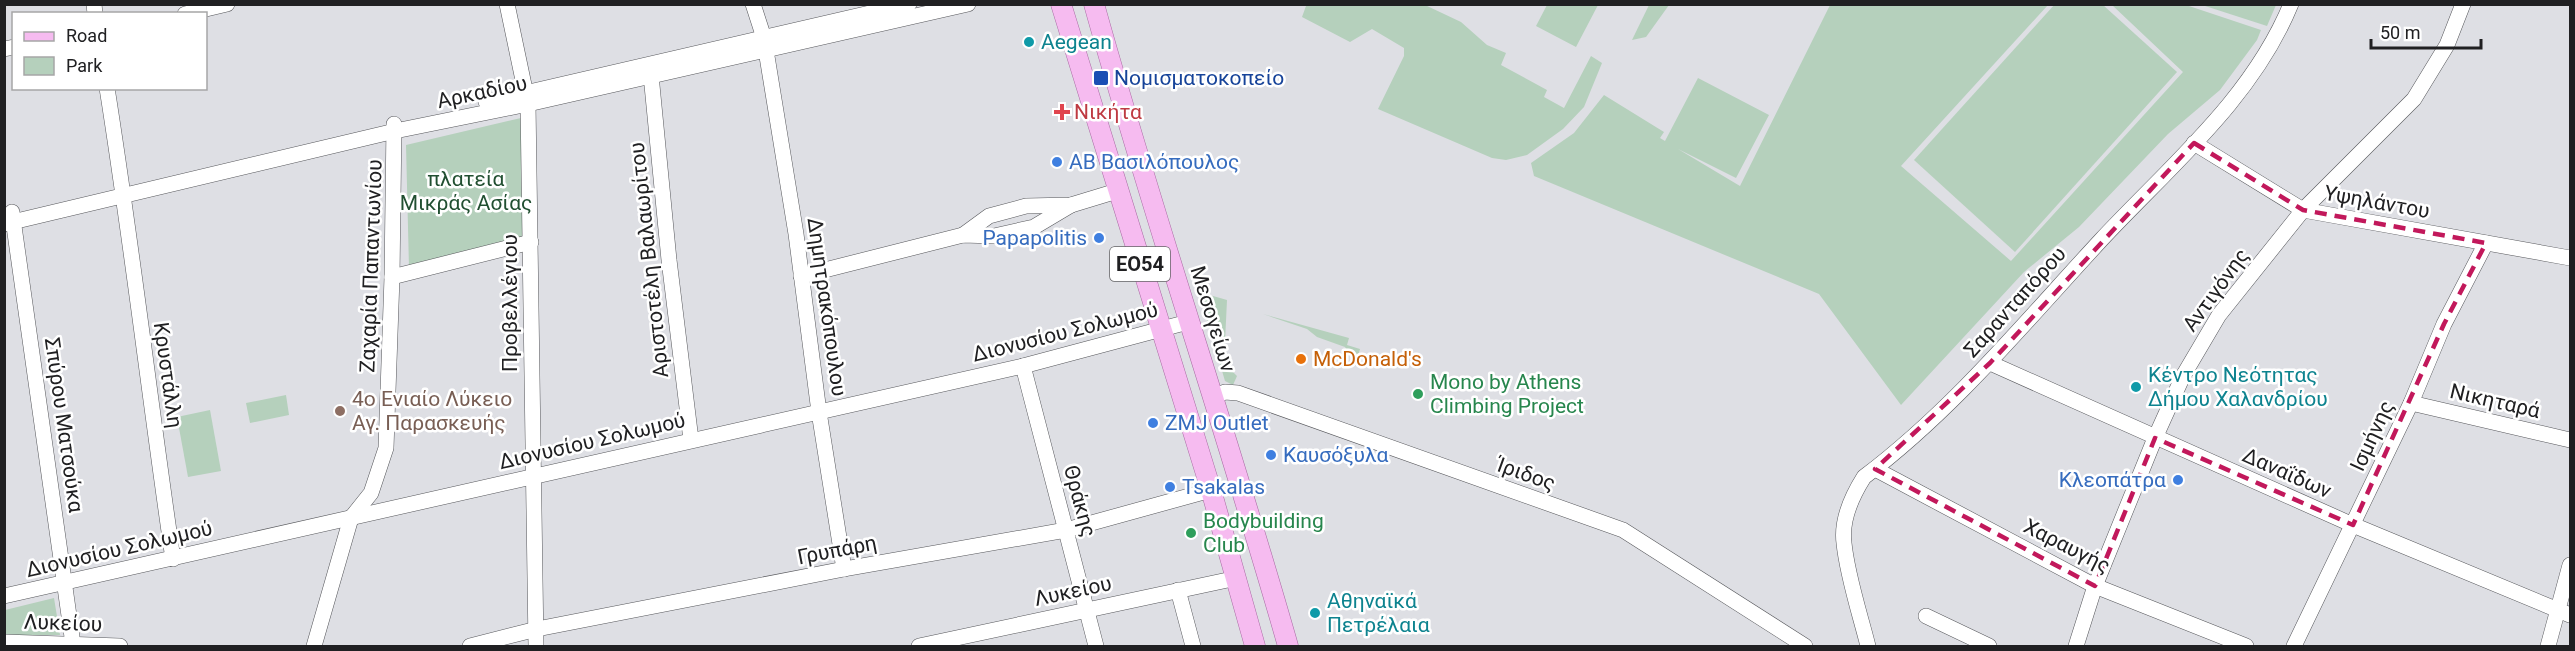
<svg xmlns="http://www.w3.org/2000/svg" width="2575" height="651" font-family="Roboto,sans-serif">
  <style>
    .green { fill: #b5d0bc }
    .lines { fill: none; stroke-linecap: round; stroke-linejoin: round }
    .minor-casing { stroke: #56575b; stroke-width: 16 }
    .major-casing { stroke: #a768a1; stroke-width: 21 }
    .minor { stroke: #fff; stroke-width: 15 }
    .major { stroke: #f6bbf0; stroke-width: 20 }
    .marked { fill: none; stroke: #c2185b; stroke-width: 4.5; stroke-dasharray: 12 8; stroke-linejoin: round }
    .culture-dot { fill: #0f9aa8; stroke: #fff; stroke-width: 2 }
    .transit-dot { fill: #1a4fb4; stroke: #fff; stroke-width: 2 }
    .health-dot { fill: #e0444e; stroke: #fff; stroke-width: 2 }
    .shop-dot { fill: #3f7fe0; stroke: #fff; stroke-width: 2 }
    .food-dot { fill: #e8710a; stroke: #fff; stroke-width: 2 }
    .leisure-dot { fill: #2e9e5b; stroke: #fff; stroke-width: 2 }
    .education-dot { fill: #8d6e63; stroke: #fff; stroke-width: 2 }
    .labels { text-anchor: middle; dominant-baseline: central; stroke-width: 5; stroke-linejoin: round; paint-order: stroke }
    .shield { fill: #fff; stroke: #636364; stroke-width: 1.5 }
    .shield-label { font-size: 20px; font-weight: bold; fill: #202022 }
    .culture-label { font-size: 21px; fill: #0d838f; stroke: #fff; text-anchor: start }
    .transit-label { font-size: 21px; fill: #164399; stroke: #fff; text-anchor: start }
    .street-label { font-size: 21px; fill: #202022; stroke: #fff }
    .health-label { font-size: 21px; fill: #be3a42; stroke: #fff; text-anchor: start }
    .shop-label { font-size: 21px; fill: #366cbe; stroke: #fff; text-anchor: start }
    .park-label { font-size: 21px; fill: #214f31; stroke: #fff }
    .food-label { font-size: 21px; fill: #c56008; stroke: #fff; text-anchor: start }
    .leisure-label { font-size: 21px; fill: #27864d; stroke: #fff; text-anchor: start }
    .education-label { font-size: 21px; fill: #785e54; stroke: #fff; text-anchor: start }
  </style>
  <rect width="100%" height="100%" fill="#dedfe4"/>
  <g class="green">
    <path d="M 2055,4 L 2103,5 L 2177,72 L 2015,252 L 1914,160 Z"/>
    <path d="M 1547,5 L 1547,4 L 1598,5 L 1576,47 L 1536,26 Z"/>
    <path d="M 1649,5 L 1669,5 L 1646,37 L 1632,40 Z"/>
    <path d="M 1830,5 L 2048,5 L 1901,166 L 2011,261 L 2183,72 L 2112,5 L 2186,5 L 2261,30 L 2257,40 L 2220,90 L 2168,134 L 2079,227 L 2024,272 L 1901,405 L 1819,294 L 1534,176 L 1531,163 L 1574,133 L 1604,95 L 1664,132 L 1660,138 L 1665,141 L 1698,78 L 1769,115 L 1736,178 L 1678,149 L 1740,186 Z"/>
    <path d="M 2202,5 L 2276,5 L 2267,26 Z"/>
    <path d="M 1306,6 L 1425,5 L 1461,22 L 1487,45 L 1506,53 L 1501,65 L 1547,90 L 1544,97 L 1564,108 L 1591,56 L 1602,63 L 1584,107 L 1563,129 L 1527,155 L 1506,160 L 1492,158 L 1378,109 L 1404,56 L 1404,48 L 1372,29 L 1350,42 L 1302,17 Z"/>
    <path d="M 521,118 L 526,238 L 409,268 L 406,145 Z"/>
    <path d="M 1199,292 L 1227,300 L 1224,363 L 1237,376 L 1233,385 L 1225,381 Z"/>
    <path d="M 1263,314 L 1349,338 L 1347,345 L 1360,349 L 1355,366 L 1353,359 L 1345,347 L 1317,337 L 1307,329 Z"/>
    <path d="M 286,395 L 289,415 L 250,423 L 246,403 Z"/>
    <path d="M 210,410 L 221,471 L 188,477 L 177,417 Z"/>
    <path d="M 54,598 L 60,635 L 5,635 L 5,610 Z"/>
  </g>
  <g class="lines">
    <g class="minor-casing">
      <g id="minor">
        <path d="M 94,4 L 95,14"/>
        <path d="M 507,4 L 528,104 L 536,646"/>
        <path d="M 753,4 L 764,38 L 796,234 L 819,412 L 844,569"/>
        <path d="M 185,14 L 227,4"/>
        <path d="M 4,49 L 14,47"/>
        <path d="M 651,75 L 669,260 L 691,440"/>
        <path d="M 107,88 C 132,245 150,402 173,559"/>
        <path d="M 486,102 L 909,4"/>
        <path d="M 2194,143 L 2303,210 L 2570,258"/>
        <path d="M 12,212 L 73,644"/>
        <path d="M 4,224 L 395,131 L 528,104 L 968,4"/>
        <path d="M 963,235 L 989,216 L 1026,206 L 1071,205 L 1117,191"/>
        <path d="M 801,276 L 963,235 L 994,236 L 1034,227 L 1071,205"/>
        <path d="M 392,277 L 531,242"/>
        <path d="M 1990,363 L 2353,525 L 2570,615"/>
        <path d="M 1023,366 L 1096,646"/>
        <path d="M 1212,397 L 1225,392 L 1238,393 L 1623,530 L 1805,646"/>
        <path d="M 2411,403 L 2570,440"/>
        <path d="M 1875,469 L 2095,586 L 2246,646"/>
        <path d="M 1178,590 L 1193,646"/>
        <path d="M 4,596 L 1023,366 L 1188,322"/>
        <path d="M 1926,616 L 1989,646"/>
        <path d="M 4,642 L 120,646"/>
        <path d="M 314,646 L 351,518 L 371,493 L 386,448 L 392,277 L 394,124"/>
        <path d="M 470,646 L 537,629 L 844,569 L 1066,530 L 1211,490"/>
        <path d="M 919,646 L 1237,578"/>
        <path d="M 1868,646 C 1860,614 1847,575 1844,543 C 1841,520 1852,496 1864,477 C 1954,409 2025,322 2101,240 C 2170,166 2252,99 2291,4"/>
        <path d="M 2076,646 L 2095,586 L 2155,438 L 2183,376 L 2219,315 L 2303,210 L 2414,99 L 2447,45 L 2463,4"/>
        <path d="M 2294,646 L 2411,403 L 2444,324 L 2486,243"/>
        <path d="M 2548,646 L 2570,565"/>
      </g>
    </g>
    <g class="major-casing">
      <g id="major">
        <path d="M 1061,4 L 1211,490 L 1255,646"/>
        <path d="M 1094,4 C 1154,220 1227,432 1288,646"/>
      </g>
    </g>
    <use href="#minor" class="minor"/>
    <use href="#major" class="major"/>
  </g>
  <path class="marked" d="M 2194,143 L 2303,210 L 2486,243 L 2444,324 L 2353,525 L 2155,438 L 2095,586 L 1875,469 L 1990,363 Z"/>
  <g class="culture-dot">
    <circle cx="1029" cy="42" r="6"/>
    <circle cx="2136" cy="387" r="6"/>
    <circle cx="1315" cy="613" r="6"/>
  </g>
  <rect class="transit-dot" x="1093" y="70" width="16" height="16" rx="3"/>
  <path class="health-dot" d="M1059 103h6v6h6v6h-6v6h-6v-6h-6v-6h6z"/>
  <g class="shop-dot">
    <circle cx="1057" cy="162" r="6"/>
    <circle cx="1099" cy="238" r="6"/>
    <circle cx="1153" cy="423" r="6"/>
    <circle cx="1271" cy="455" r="6"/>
    <circle cx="2178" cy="480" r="6"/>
    <circle cx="1170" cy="487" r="6"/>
  </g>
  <circle class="food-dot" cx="1301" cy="359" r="6"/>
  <g class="leisure-dot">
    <circle cx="1418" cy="394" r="6"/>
    <circle cx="1191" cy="533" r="6"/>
  </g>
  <circle class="education-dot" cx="340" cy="411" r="6"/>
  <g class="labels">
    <rect class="shield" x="1110" y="247" width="60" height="34" rx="4.5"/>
    <g class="shield-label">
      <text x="1140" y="264">ΕΟ54</text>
    </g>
    <g class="culture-label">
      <text x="1041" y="42">Aegean</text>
      <text x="2148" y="375">Κέντρο Νεότητας<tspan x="2148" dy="24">Δήμου Χαλανδρίου</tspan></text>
      <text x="1327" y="601">Αθηναϊκά<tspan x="1327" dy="24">Πετρέλαια</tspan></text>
    </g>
    <g class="transit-label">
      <text x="1114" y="78">Νομισματοκοπείο</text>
    </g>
    <g class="street-label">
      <text transform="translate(482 92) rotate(-12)">Αρκαδίου</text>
      <text transform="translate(2377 202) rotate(10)">Υψηλάντου</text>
      <text transform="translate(649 260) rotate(-96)">Αριστοτέλη Βαλαωρίτου</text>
      <text transform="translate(371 266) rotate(-88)">Ζαχαρία Παπαντωνίου</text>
      <text transform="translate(2216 290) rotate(-54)">Αντιγόνης</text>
      <text transform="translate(2015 302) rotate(-48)">Σαρανταπόρου</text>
      <text transform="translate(510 303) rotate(-90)">Προβελλέγιου</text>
      <text transform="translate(827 307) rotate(82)">Δημητρακόπουλου</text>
      <text transform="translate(1213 319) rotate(73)">Μεσογείων</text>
      <text transform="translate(1065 332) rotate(-14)">Διονυσίου Σολωμού</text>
      <text transform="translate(168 375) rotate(82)">Κρυστάλλη</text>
      <text transform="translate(2495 401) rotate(13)">Νικηταρά</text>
      <text transform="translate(64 425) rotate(82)">Σπύρου Ματσούκα</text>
      <text transform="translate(2372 436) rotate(-65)">Ισμήνης</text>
      <text transform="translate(592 441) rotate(-13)">Διονυσίου Σολωμού</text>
      <text transform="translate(2287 473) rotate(24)">Δαναΐδων</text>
      <text transform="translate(1526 474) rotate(20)">Ίριδος</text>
      <text transform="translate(1080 501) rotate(75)">Θράκης</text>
      <text transform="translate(2067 546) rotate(27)">Χαραυγής</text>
      <text transform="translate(119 549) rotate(-13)">Διονυσίου Σολωμού</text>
      <text transform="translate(837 550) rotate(-11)">Γρυπάρη</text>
      <text transform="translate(1073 591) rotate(-12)">Λυκείου</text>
      <text transform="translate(63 623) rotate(2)">Λυκείου</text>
    </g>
    <g class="health-label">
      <text x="1074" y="112">Νικήτα</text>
    </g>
    <g class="shop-label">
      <text x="1069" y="162">ΑΒ Βασιλόπουλος</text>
      <text x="1087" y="238" text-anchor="end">Papapolitis</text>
      <text x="1165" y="423">ZMJ Outlet</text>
      <text x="1283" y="455">Καυσόξυλα</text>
      <text x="2166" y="480" text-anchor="end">Κλεοπάτρα</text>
      <text x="1182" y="487">Tsakalas</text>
    </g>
    <g class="park-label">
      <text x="466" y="179">πλατεία<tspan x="466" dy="24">Μικράς Ασίας</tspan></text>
    </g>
    <g class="food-label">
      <text x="1313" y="359">McDonald's</text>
    </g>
    <g class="leisure-label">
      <text x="1430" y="382">Mono by Athens<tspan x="1430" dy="24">Climbing Project</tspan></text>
      <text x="1203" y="521">Bodybuilding<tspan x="1203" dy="24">Club</tspan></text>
    </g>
    <g class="education-label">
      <text x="352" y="399">4ο Ενιαίο Λύκειο<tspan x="352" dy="24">Αγ. Παρασκευής</tspan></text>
    </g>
  </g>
  <rect width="2575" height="651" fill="none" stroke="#202022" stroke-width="12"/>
  <rect x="12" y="12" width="195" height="78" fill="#ffffff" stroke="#a6a6a7" stroke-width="1.5"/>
  <rect x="24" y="32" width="30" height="9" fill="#f6bbf0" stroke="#a6a6a7" stroke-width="1.5"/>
  <text x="66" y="42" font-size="18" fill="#202022">Road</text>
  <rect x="24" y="57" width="30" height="18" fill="#b5d0bc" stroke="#a6a6a7" stroke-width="1.5"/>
  <text x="66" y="72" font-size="18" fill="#202022">Park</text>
  <path d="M2371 39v9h110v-9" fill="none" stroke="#202022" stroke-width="3"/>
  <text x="2380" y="39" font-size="18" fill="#202022" stroke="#ffffff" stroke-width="4.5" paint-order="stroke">50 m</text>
</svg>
